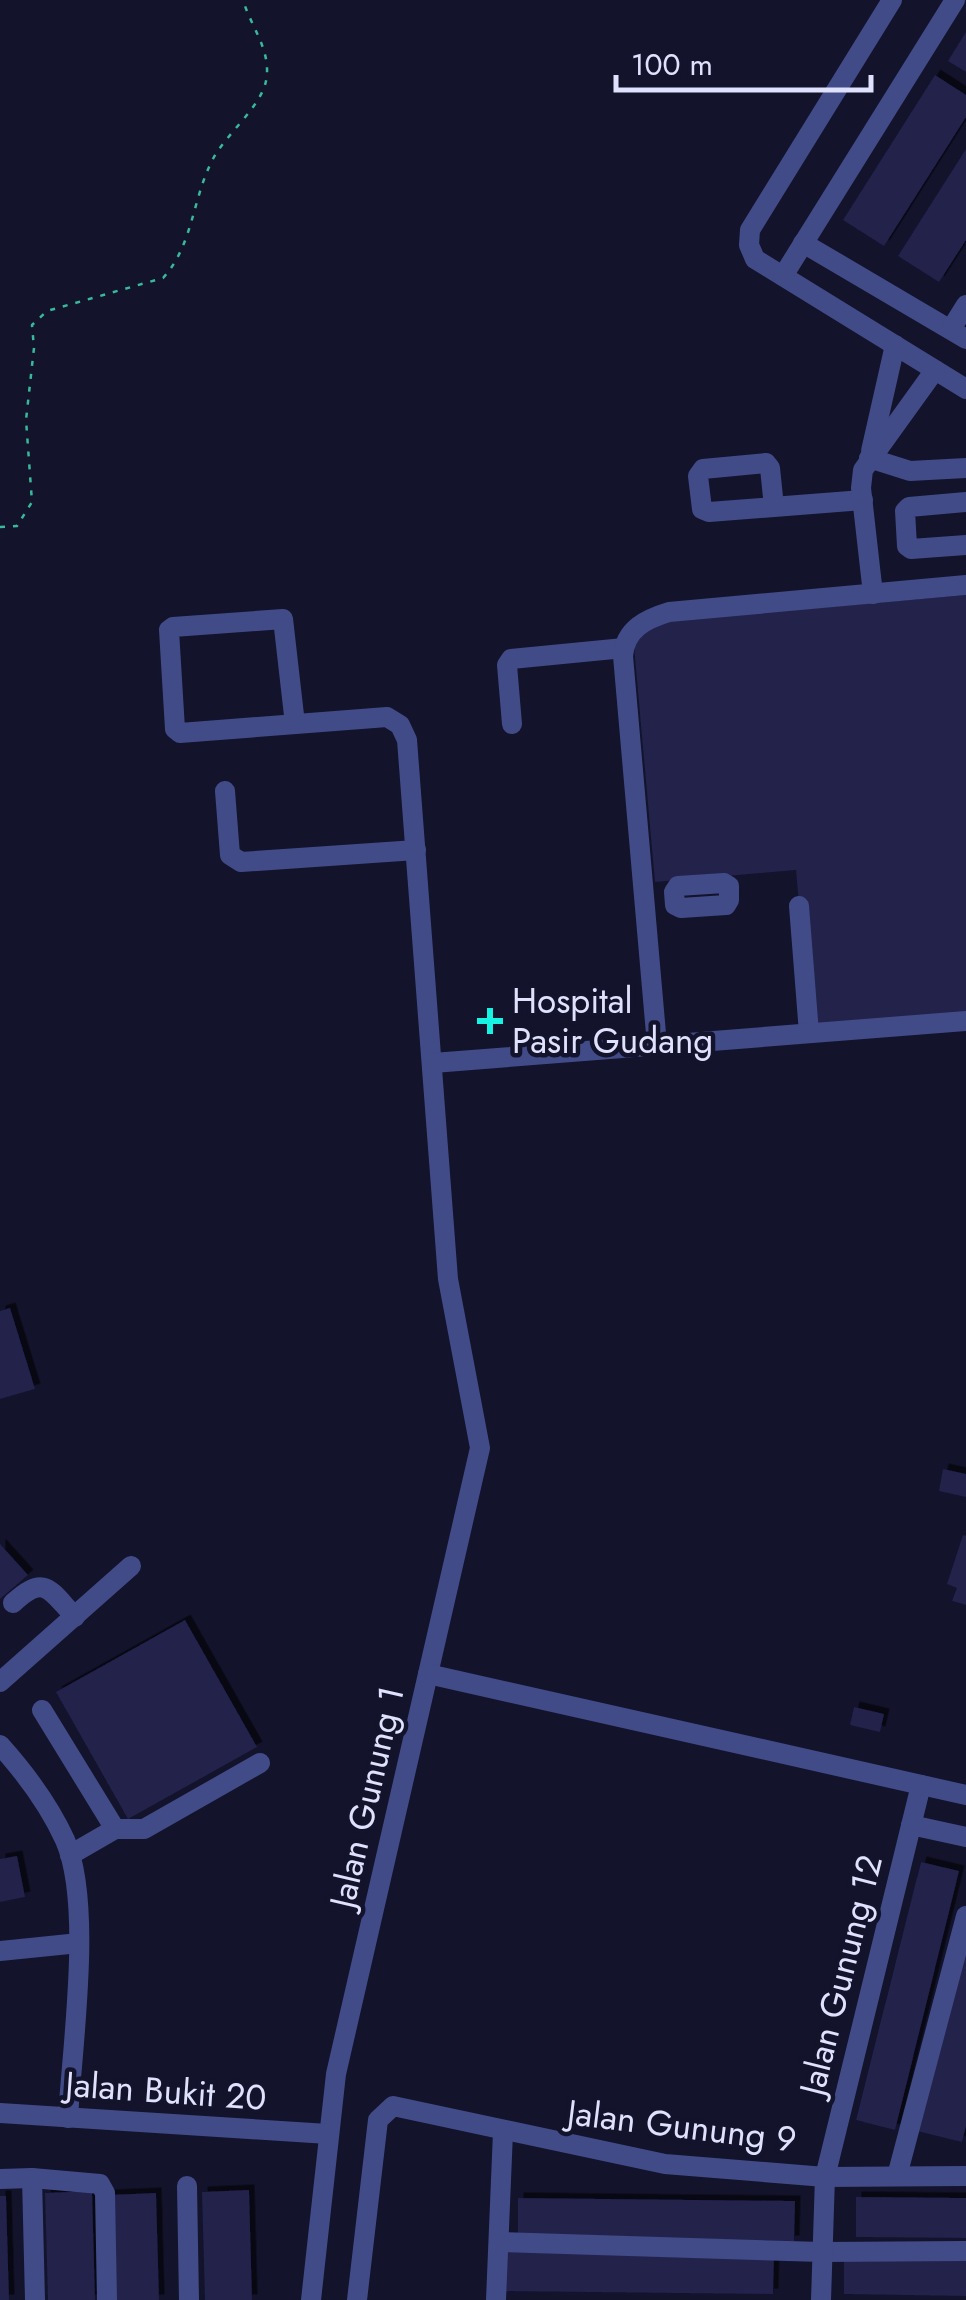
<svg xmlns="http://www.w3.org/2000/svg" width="966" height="2300" font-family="Jost,sans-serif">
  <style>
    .building { fill: #22204c; filter: url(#shadow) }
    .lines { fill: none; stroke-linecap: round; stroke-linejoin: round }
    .path { stroke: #38b99b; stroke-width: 2.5; stroke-dasharray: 5 8; stroke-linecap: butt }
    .minor { stroke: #414b88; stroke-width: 20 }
    .poi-dot { fill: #17f3e3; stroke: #13132c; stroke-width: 4 }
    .labels { text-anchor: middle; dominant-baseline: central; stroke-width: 9; stroke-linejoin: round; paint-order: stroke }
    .poi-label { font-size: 35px; fill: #e0e2fd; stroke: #13132c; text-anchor: start }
    .street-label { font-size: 35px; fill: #e0e2fd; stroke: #13132c }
  </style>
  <defs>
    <filter id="shadow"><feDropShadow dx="5.5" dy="-5.5" stdDeviation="0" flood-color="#0009"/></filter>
  </defs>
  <rect width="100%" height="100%" fill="#13132c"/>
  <g class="building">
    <path d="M 966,32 L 966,72 L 948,61 Z"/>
    <path d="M 935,75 L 966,95 L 966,117 L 884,246 L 843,220 Z"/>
    <path d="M 966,149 L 966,240 L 939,282 L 898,256 Z"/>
    <path d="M 966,595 L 966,1015 L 810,1029 L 796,870 L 655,882 L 632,624 Z"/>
    <path d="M 10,1308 L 35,1389 L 0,1399 L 0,1311 Z"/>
    <path d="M 943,1469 L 966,1474 L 966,1497 L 939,1491 Z"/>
    <path d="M 963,1535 L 966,1536 L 966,1605 L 952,1601 L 957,1588 L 947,1584 Z"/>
    <path d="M 0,1544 L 28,1575 L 0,1599 Z"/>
    <path d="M 185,1620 L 257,1747 L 128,1819 L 56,1692 Z"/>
    <path d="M 854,1707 L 884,1714 L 880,1732 L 850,1725 Z"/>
    <path d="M 17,1856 L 25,1897 L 0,1902 L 0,1859 Z"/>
    <path d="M 921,1862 L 959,1871 L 895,2130 L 856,2120 Z"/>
    <path d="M 966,1946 L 966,2126 L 962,2142 L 917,2131 Z"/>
    <path d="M 249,2190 L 252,2300 L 205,2300 L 202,2192 Z"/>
    <path d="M 92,2191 L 95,2300 L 48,2300 L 45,2193 Z"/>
    <path d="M 156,2193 L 159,2300 L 112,2300 L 109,2195 Z"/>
    <path d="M 0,2196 L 6,2196 L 9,2300 L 0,2300 Z"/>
    <path d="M 856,2197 L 966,2198 L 966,2238 L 856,2237 Z"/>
    <path d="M 518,2198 L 795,2201 L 794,2241 L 518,2239 Z"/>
    <path d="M 497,2251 L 774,2254 L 773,2294 L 497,2291 Z"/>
    <path d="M 844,2255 L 966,2256 L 966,2296 L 844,2294 Z"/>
  </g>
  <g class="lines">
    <path class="path" d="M 0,527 L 17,526 L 32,502 L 26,420 L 34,348 L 32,325 L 47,311 L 163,278 C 194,244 192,197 214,157 C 227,134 261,106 266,81 C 272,51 251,27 243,0"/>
    <g class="minor">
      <path d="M 892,0 L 750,230 L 749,245 L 755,259 L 966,389"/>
      <path d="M 803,243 L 966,339"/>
      <path d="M 783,276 L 955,0"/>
      <path d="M 951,329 L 966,305"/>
      <path d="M 871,451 L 895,345"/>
      <path d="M 869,458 L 910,471 L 966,468"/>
      <path d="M 966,502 L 909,507 L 905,511 L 907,546 L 911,549 L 966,545"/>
      <path d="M 774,507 L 770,468 L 766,463 L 703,469 L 698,476 L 702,509 L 709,512 L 863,500"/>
      <path d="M 873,594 L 861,488 L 863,470 L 935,370"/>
      <path d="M 295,724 L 283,619 L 173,627 L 169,630 L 175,729 L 180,733 L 387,717 L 400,725 L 407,740 L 448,1279 L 480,1448 L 336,2074 L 311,2300"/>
      <path d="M 512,724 L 507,665 L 511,659 L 624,648"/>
      <path d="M 225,791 L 230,855 L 241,862 L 416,850"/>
      <path d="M 724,883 L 729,886 L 729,900 L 726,905 L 681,908 L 675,905 L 674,892 L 678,886 Z"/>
      <path d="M 799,906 L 809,1033"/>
      <path d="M 657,1045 L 623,656 C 625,629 646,619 669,612 L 966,585"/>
      <path d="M 433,1063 L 966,1021"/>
      <path d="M 13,1603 C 45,1574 49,1589 75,1617"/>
      <path d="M 428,1674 L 966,1795"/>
      <path d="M 0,1682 L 131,1566"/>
      <path d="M 42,1710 L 115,1829"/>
      <path d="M 0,1745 C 26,1774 49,1805 65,1840 C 93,1904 72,2046 68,2118"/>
      <path d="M 911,1825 L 966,1837"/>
      <path d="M 70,1855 L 115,1829 L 144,1829 L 260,1763"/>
      <path d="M 0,1951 L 79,1943"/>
      <path d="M 0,2113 L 328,2134"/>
      <path d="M 897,2176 L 966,1916"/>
      <path d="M 32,2178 L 35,2300"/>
      <path d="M 0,2179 L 32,2178 L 100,2184 L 105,2193 L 107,2300"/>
      <path d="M 187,2186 L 189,2300"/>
      <path d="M 499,2242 L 822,2252 L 966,2251"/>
      <path d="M 357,2300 L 378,2120 L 393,2106 L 665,2164 L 825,2177 L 966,2176"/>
      <path d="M 496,2300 L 503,2132"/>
      <path d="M 821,2300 L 825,2177 L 921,1785"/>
    </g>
  </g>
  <path class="poi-dot" d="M485 1006h10v10h10v10h-10v10h-10v-10h-10v-10h10z"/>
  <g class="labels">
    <g class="poi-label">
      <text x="512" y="1001">Hospital<tspan x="512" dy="40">Pasir Gudang</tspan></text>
    </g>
    <g class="street-label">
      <text transform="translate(367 1797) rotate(-77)">Jalan Gunung 1</text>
      <text transform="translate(841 1975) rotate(-76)">Jalan Gunung 12</text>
      <text transform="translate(166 2091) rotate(4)">Jalan Bukit 20</text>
      <text transform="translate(682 2126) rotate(7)">Jalan Gunung 9</text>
    </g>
  </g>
  <path d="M616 75v15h255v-15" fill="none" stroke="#e0e2fd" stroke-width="5"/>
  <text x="631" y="75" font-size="30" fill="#e0e2fd" stroke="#13132c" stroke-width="8" paint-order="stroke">100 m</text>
</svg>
